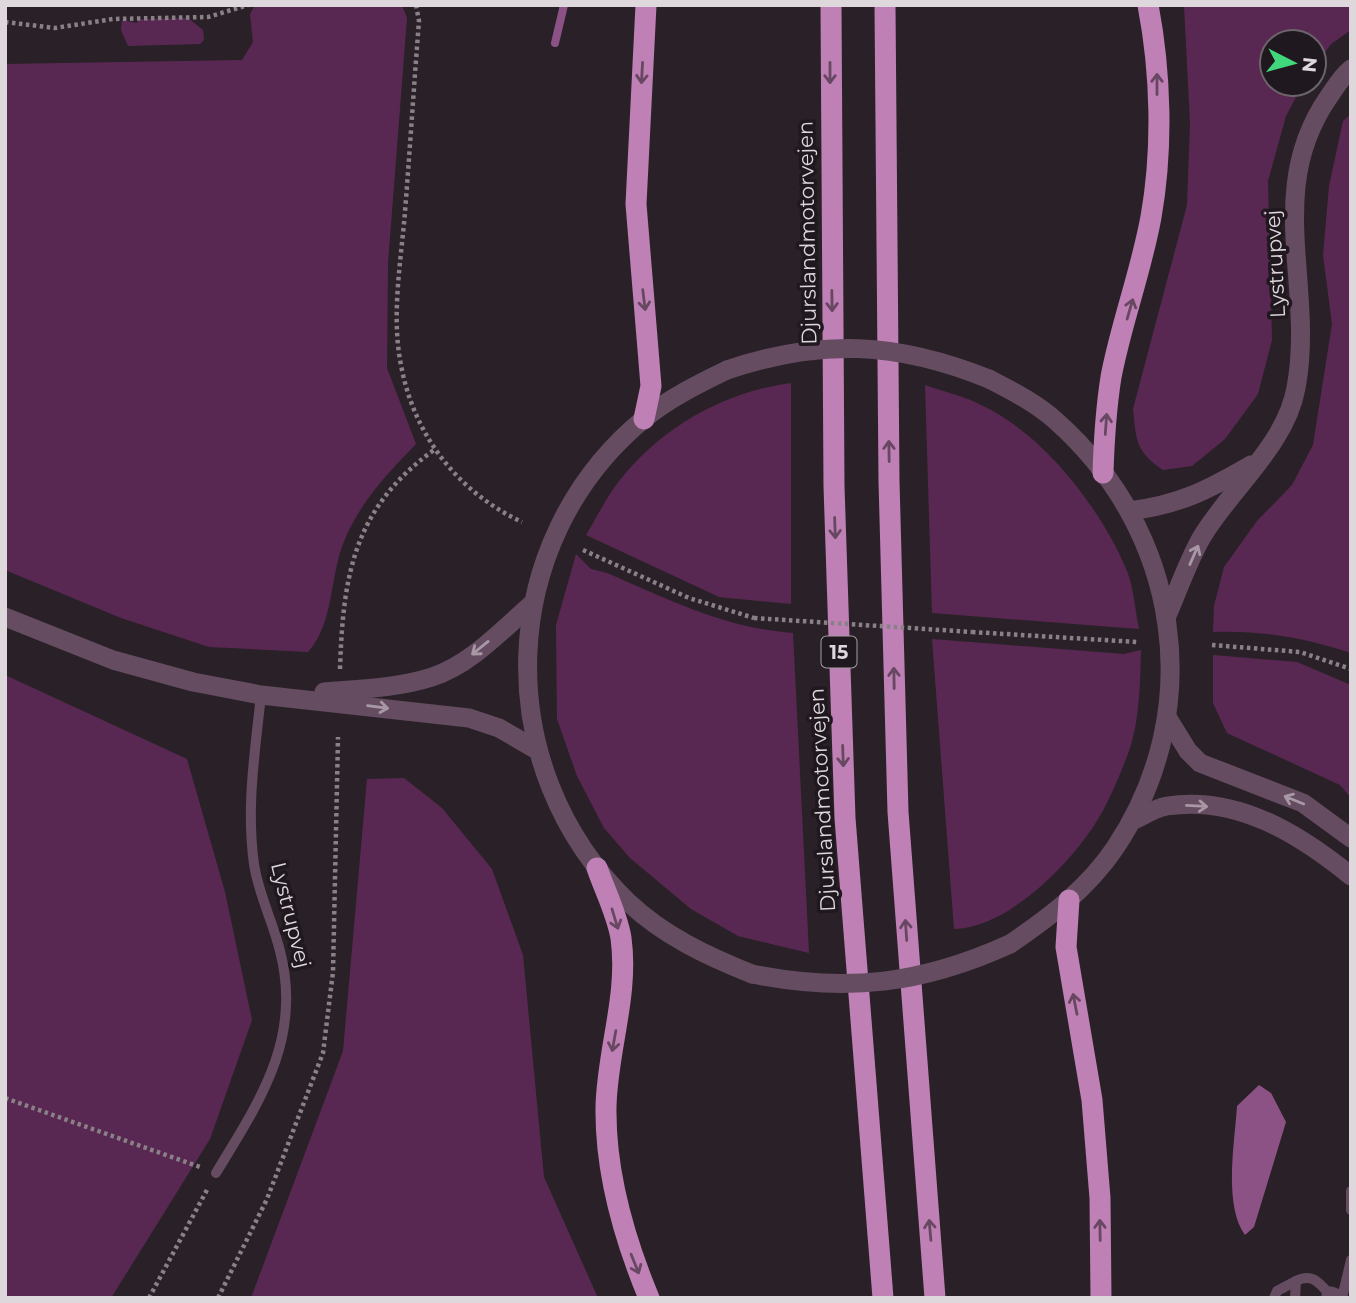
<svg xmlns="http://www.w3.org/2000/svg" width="1356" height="1303" font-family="Montserrat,sans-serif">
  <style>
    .green { fill: #592852 }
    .water { fill: #8d5285 }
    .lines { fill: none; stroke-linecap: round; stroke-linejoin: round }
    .stream { stroke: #8d5285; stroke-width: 8 }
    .path { stroke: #898187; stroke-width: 4.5; stroke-dasharray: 3.5 3.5; stroke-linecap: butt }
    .service { stroke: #654c61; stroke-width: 10 }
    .minor { stroke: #654c61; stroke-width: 19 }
    .tertiary { stroke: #654c61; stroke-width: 19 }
    .motorway { stroke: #bf80b5; stroke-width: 21 }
    .path-bridge { stroke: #898187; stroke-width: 4.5; stroke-dasharray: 3.5 3.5; stroke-linecap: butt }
    .tertiary-bridge { stroke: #654c61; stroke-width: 19 }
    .oneway { stroke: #684762 }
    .oneway2 { stroke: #a898a5 }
    .labels { text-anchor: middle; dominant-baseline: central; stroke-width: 7; stroke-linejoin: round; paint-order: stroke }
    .shield { fill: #20181f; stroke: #a59ea3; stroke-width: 2 }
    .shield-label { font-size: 19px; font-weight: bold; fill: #ded7dc }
    .street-label { font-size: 21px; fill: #ded7dc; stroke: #20181f }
  </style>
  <rect width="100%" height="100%" fill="#2a2128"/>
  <g class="green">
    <path d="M 255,5 L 402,5 L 407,18 L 388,263 L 387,368 L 416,444 C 388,473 361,501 345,539 C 329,575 335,622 308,652 L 209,647 L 121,618 L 5,570 L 5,64 L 242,60 L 253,42 L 250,14 Z"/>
    <path d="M 1184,5 L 1351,5 L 1351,30 L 1331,44 L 1314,67 L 1314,42 L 1272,42 L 1272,84 L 1303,84 L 1286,116 L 1268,181 L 1272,340 L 1258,394 L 1225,439 L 1192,466 L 1163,470 C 1136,452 1136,440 1133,409 L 1187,205 L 1190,123 Z"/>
    <path d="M 188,18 L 203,30 L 204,40 L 200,44 L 128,46 L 121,30 L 122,20 L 136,23 L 142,19 Z"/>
    <path d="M 1351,114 L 1351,653 C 1305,638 1261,630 1213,632 L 1214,606 L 1224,567 L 1257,521 L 1292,485 L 1313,445 L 1332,324 L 1323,255 L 1329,186 L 1343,121 Z"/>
    <path d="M 791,383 L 791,604 L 719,597 L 586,535 C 597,517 607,496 620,480 C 662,427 724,392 791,383 Z"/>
    <path d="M 925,385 C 944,392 964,396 981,405 C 1043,433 1102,510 1127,571 C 1134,589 1135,610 1139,629 L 932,613 Z"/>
    <path d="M 576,554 L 591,569 L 607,573 C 670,600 724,628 793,633 L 809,953 L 738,936 L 691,909 L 630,858 L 604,828 L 577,776 L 557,719 L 556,625 Z"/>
    <path d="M 932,639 L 1124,654 L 1141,650 C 1140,682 1140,719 1129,751 C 1120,775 1109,802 1095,824 C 1068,866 1007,928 954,929 Z"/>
    <path d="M 1213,655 L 1297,662 L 1351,685 L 1351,798 L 1340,785 L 1227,733 L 1213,703 Z"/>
    <path d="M 5,675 L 187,759 L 225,892 L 252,1020 L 210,1139 L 111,1298 L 5,1298 Z"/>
    <path d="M 404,778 L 442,808 L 492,869 L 523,955 L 544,1177 L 598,1298 L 251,1298 L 343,1051 L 367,779 Z"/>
  </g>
  <path class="water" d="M 1259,1085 L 1271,1093 L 1286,1122 L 1254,1227 L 1245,1235 C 1223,1205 1235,1141 1237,1106 Z"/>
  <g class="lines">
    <path class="stream" d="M 555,43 L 564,5"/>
    <g class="path">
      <path d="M 416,5 L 419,21 C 414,84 410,148 405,212 C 401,261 391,316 401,365 C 414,436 458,492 522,522"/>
      <path d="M 5,22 L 55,28 L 113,19 L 208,17 L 248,5"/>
      <path d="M 583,550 L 689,598 L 754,618"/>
      <path d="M 972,632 L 1137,642"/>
      <path d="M 1212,645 L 1300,652 L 1351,669"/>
      <path d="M 340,669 C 343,577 353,508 434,450"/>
      <path d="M 5,1098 L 200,1167"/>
      <path d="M 149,1298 L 208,1188"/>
      <path d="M 218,1298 L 267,1199 L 323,1053 L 333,972 L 338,737"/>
    </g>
    <g class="service">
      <path d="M 216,1173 C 259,1102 303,1039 280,951 C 273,922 258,893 254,864 C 246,807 255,752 261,695"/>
      <path d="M 1351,1191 L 1351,1210"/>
      <path d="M 1274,1298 L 1277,1291 L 1296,1281"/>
      <path d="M 1295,1298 L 1296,1281 C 1313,1272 1320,1284 1331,1296"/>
      <path d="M 1342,1298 L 1351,1260"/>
    </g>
    <path class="minor" d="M 1331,1296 L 1336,1298"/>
    <g class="tertiary">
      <path d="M 727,370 C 698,384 670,398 645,418 C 494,541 489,769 628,902 C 664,936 707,956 752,974"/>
      <path d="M 989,379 C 1012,391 1036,403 1056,421 C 1180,531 1208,709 1115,848 C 1088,888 1050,917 1010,944"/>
      <path d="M 1129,511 C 1179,505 1208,490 1251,465"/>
      <path d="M 5,617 L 113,660 L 193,682 L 261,695 L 469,718 L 499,728 L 537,750"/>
      <path d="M 1166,618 C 1178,591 1188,560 1203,535 C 1232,488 1286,444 1296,388 C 1315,286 1264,191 1328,98 C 1335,88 1341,77 1351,69"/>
      <path d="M 324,692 C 359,689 398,688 432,677 C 470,665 502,630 532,604"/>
      <path d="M 1167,717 L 1188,751 L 1200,763 L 1303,803 L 1351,838"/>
      <path d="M 1132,821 C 1143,816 1155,808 1167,806 C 1237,795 1299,834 1351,876"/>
    </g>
    <g class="motorway">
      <path d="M 831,5 L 834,486 L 845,818 L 883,1298"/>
      <path d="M 885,5 L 889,481 L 898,812 L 935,1298"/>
      <path d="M 644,419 L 651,386 L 636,204 L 646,5"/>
      <path d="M 1103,473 C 1104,441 1106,409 1111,377 C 1121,324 1141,272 1151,217 C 1163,149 1161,73 1148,5"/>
      <path d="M 597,868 C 605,891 617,914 621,938 C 629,995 607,1051 606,1107 C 605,1173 624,1238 649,1298"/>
      <path d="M 1069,900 L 1066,947 L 1092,1100 L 1100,1198 L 1101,1298"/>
    </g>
    <path class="path-bridge" d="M 754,618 L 972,632"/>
    <g class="tertiary-bridge">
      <path d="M 727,370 C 821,338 897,342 989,379"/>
      <path d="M 752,974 C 847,993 922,984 1010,944"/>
    </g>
  </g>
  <defs><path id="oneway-shaft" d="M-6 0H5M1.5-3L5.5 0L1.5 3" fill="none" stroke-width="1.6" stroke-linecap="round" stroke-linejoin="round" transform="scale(1.75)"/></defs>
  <g class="oneway">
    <use href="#oneway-shaft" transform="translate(642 73) rotate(93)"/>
    <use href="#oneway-shaft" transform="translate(830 73) rotate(90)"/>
    <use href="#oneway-shaft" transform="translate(1157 84) rotate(-90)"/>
    <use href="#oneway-shaft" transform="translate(644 300) rotate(83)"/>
    <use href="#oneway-shaft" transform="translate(832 301) rotate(89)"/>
    <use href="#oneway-shaft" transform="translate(1130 309) rotate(-74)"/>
    <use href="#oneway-shaft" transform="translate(1106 424) rotate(-86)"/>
    <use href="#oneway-shaft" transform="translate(889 451) rotate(-91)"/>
    <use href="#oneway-shaft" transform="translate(835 528) rotate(88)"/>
    <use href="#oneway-shaft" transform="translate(894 678) rotate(-91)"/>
    <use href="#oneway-shaft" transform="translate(843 756) rotate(88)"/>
    <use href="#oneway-shaft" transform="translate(615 919) rotate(73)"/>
    <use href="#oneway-shaft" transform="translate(906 930) rotate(-94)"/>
    <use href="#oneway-shaft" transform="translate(1075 1004) rotate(-101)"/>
    <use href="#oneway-shaft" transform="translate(614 1041) rotate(100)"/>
    <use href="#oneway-shaft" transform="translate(930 1230) rotate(-95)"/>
    <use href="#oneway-shaft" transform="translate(1100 1230) rotate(-91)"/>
    <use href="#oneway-shaft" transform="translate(635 1264) rotate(68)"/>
  </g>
  <g class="oneway2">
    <use href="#oneway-shaft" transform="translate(1194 555) rotate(-66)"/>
    <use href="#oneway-shaft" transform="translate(480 648) rotate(141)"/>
    <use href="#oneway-shaft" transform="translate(378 707) rotate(7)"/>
    <use href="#oneway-shaft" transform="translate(1294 800) rotate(-158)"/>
    <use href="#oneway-shaft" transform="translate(1197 806) rotate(3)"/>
  </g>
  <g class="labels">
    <rect class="shield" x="821.5" y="636.5" width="35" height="31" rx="5"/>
    <g class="shield-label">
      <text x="839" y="652">15</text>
    </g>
    <g class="street-label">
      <text transform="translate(807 233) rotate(-91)">Djurslandmotorvejen</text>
      <text transform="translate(1275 264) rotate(-93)">Lystrupvej</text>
      <text transform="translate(822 800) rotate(-93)">Djurslandmotorvejen</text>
      <text transform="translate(291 915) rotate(76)">Lystrupvej</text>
    </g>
  </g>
  <rect width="1356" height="1303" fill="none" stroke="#ded7dc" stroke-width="14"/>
  <g transform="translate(1293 63) rotate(96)"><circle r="33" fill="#20181f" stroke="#6c646b" stroke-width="2"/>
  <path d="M0-5L12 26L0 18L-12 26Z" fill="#41d77c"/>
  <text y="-10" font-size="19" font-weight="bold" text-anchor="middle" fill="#ded7dc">N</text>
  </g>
</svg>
